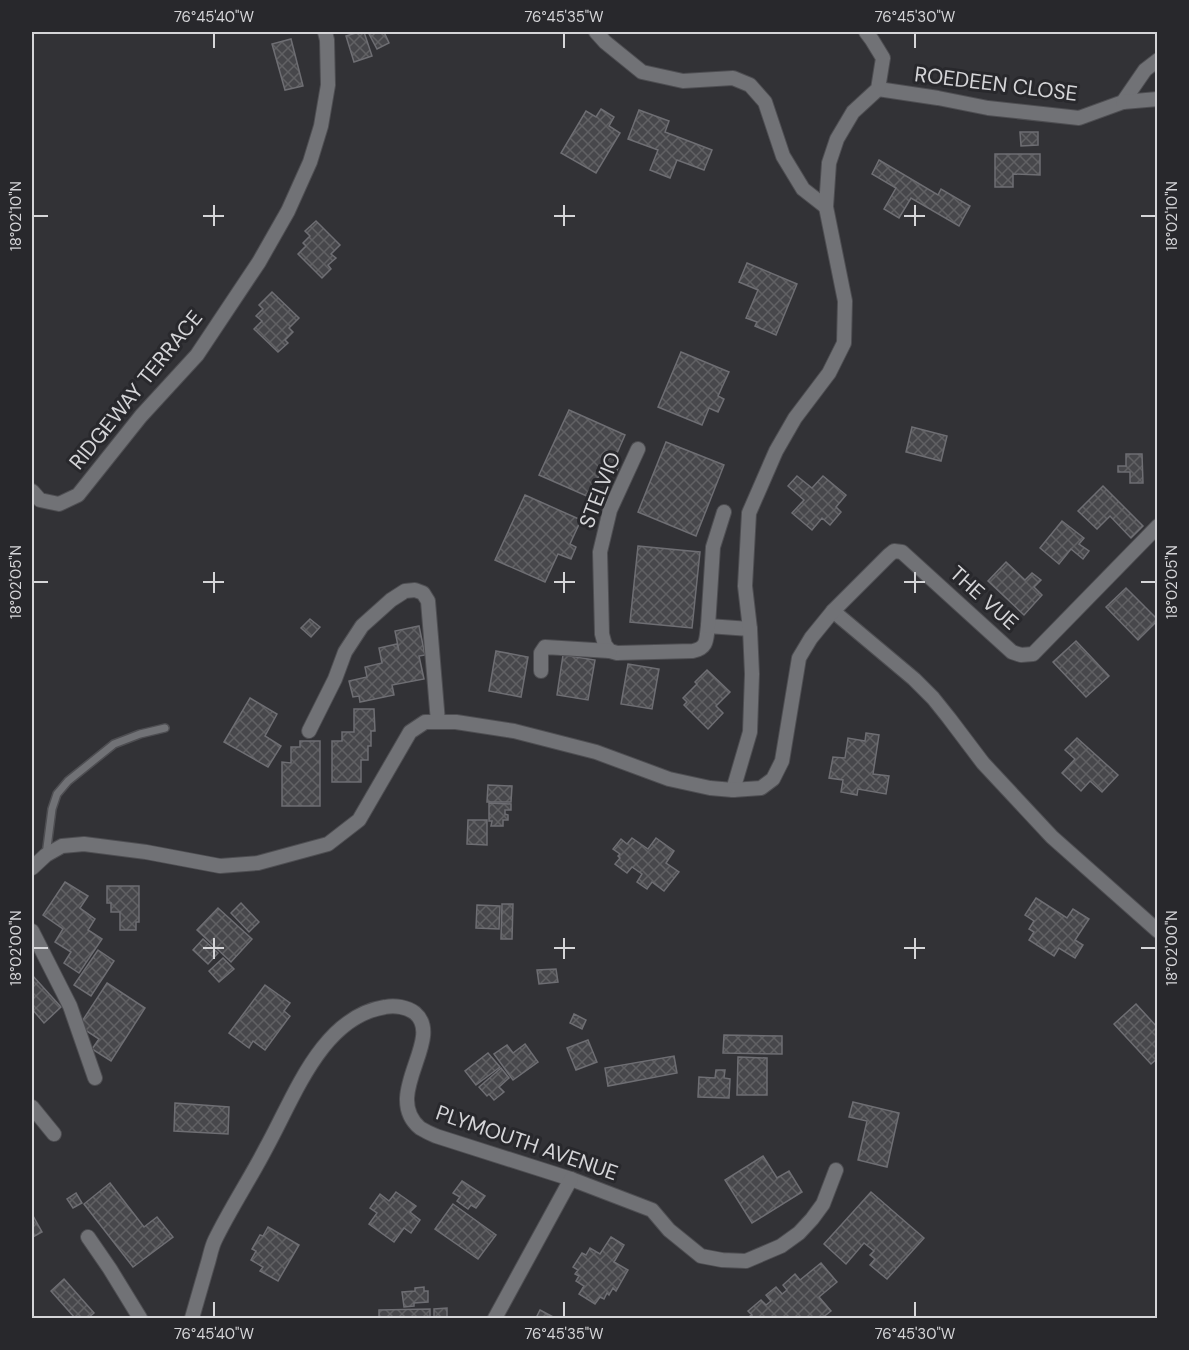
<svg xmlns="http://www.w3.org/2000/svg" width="1189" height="1350" font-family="'DM Sans',sans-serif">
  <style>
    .building { fill: url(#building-cross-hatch); stroke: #6e6e73; stroke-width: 1.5 }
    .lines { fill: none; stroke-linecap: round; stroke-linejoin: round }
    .service-casing { stroke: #4e4e52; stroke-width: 10 }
    .minor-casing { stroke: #4e4e52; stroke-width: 16 }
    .service { stroke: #717276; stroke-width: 7 }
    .minor { stroke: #717276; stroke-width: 14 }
    .ticks { fill: none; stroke: #d5d5d8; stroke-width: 2 }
    .labels { text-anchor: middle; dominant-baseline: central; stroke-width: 6; stroke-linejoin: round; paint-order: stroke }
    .street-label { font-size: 21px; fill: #d5d5d8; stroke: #28282c }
    .neatline { fill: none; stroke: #d5d5d8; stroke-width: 2 }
    .ticks-label { font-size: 15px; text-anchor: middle; fill: #d5d5d8 }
  </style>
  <defs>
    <pattern id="building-cross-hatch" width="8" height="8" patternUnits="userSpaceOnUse" patternTransform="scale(1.5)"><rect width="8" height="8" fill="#47474b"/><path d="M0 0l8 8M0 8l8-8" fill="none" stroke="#616164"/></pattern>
  </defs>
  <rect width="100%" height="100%" fill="#323236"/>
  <g class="building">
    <path d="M 359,32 L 364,32 L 372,56 L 354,62 L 346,36 Z"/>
    <path d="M 368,32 L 384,32 L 389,43 L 377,49 Z"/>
    <path d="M 291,39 L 303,86 L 285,90 L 272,44 Z"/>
    <path d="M 601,109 L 614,117 L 609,126 L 620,133 L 596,173 L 561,153 L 586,111 L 596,117 Z"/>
    <path d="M 639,110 L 669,121 L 665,132 L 712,150 L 704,170 L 677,160 L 670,178 L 650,170 L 658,150 L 628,139 Z"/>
    <path d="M 1020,132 L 1038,132 L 1038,145 L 1021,146 Z"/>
    <path d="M 995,154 L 1040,154 L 1040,175 L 1013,174 L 1013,187 L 995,187 Z"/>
    <path d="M 879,160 L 938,195 L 941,189 L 970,206 L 959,226 L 911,198 L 899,218 L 884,209 L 896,188 L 872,174 Z"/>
    <path d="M 316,221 L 340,245 L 331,254 L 336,258 L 328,265 L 331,269 L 322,278 L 298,254 L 306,246 L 303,243 L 310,236 L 305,231 Z"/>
    <path d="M 747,263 L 797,284 L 776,335 L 755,326 L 757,322 L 746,318 L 758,290 L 739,282 Z"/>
    <path d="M 272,292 L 299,318 L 289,328 L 293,332 L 285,340 L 288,343 L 278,352 L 254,329 L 262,321 L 256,316 L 263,309 L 259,305 Z"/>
    <path d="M 681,352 L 729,372 L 718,396 L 724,399 L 718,412 L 709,408 L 702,425 L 658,407 Z"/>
    <path d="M 569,410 L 625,435 L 614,460 L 620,463 L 615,475 L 602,469 L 589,497 L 539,475 Z"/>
    <path d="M 912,427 L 947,436 L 941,461 L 906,452 Z"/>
    <path d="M 666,442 L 724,465 L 696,536 L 638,512 Z"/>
    <path d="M 1126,454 L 1142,454 L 1143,483 L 1130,483 L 1130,472 L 1118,472 L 1118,466 L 1126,466 Z"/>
    <path d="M 797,476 L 812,488 L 823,476 L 846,495 L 836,507 L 841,512 L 830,525 L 822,518 L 812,530 L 792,513 L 804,500 L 788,486 Z"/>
    <path d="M 1103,486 L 1143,526 L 1131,538 L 1110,516 L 1097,529 L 1078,511 Z"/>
    <path d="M 525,495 L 581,520 L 570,544 L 576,547 L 571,559 L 558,554 L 545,582 L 495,560 Z"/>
    <path d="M 1062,521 L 1084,538 L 1079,544 L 1089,551 L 1083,559 L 1071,549 L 1059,564 L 1040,548 Z"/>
    <path d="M 638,546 L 700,552 L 692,628 L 630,622 Z"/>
    <path d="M 1006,562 L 1025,580 L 1032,573 L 1041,580 L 1034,587 L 1042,595 L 1024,615 L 988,581 Z"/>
    <path d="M 1126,588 L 1158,620 L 1138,640 L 1106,607 Z"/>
    <path d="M 310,619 L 320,627 L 311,637 L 301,628 Z"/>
    <path d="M 419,626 L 425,655 L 419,656 L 424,679 L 392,685 L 394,695 L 360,702 L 359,696 L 353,697 L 349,681 L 367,677 L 365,667 L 382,663 L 379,648 L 397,644 L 399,651 L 395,631 Z"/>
    <path d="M 1076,641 L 1109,676 L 1086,697 L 1053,662 Z"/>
    <path d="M 496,651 L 528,657 L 521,697 L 489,691 Z"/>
    <path d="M 563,655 L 595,660 L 588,700 L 557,695 Z"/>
    <path d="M 628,664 L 659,669 L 652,709 L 621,704 Z"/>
    <path d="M 707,670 L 730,692 L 716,706 L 723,713 L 708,729 L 684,705 L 687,702 L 683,698 L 697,684 L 695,682 Z"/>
    <path d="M 250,698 L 277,714 L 265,736 L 281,746 L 268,767 L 224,742 Z"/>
    <path d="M 354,709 L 374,709 L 375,731 L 371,731 L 371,746 L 368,746 L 368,760 L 361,760 L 361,782 L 332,782 L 332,741 L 342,741 L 342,732 L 354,732 Z"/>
    <path d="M 866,733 L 879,735 L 873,774 L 889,776 L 886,794 L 858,789 L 857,795 L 841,792 L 843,780 L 829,778 L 833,757 L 845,758 L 848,738 L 865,741 Z"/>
    <path d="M 1077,738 L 1118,775 L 1102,792 L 1090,781 L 1081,791 L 1062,773 L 1075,759 L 1065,750 Z"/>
    <path d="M 300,741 L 320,741 L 320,806 L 282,806 L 282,762 L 291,763 L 291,747 L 300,747 Z"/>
    <path d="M 488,785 L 512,786 L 511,802 L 487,802 Z"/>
    <path d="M 489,803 L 511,804 L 511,810 L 505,810 L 505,814 L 508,815 L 508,820 L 503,820 L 503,826 L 491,826 L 492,821 L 489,821 Z"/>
    <path d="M 468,820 L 487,820 L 487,845 L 467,844 Z"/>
    <path d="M 632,838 L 648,849 L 656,838 L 674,851 L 666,863 L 679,872 L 664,891 L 652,882 L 647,889 L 637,882 L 642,874 L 632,867 L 627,873 L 615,864 L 620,858 L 618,856 L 620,854 L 613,849 L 621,839 L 627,844 Z"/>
    <path d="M 65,882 L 88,896 L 80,908 L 95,919 L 88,930 L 102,939 L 79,973 L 64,963 L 71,952 L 55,942 L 63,929 L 43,915 Z"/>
    <path d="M 107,886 L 139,886 L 139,922 L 136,922 L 136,930 L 120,930 L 120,912 L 111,912 L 111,903 L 107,903 Z"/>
    <path d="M 1036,898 L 1067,918 L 1073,909 L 1089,919 L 1075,940 L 1083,945 L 1075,958 L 1059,948 L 1054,956 L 1029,940 L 1034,932 L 1029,929 L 1034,921 L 1025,915 Z"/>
    <path d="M 241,903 L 259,922 L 249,932 L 231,913 Z"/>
    <path d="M 502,904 L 513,904 L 512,939 L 501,939 Z"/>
    <path d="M 477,905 L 500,906 L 499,929 L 476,928 Z"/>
    <path d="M 218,908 L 252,939 L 231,962 L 197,930 Z"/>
    <path d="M 203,939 L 218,953 L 208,964 L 193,950 Z"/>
    <path d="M 98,950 L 114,961 L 91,996 L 74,985 Z"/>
    <path d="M 223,958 L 234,969 L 219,982 L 209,971 Z"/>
    <path d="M 556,969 L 558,982 L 539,984 L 537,970 Z"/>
    <path d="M 32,975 L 61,1007 L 44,1023 L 32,1009 Z"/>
    <path d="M 107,983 L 145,1008 L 111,1061 L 92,1049 L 99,1039 L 79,1026 Z"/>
    <path d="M 265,985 L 290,1003 L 284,1011 L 290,1016 L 265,1050 L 253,1041 L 249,1048 L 229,1033 Z"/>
    <path d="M 1136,1004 L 1158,1028 L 1158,1058 L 1151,1064 L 1114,1024 Z"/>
    <path d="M 574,1014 L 586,1020 L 582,1029 L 570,1023 Z"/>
    <path d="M 724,1035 L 782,1036 L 782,1054 L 723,1053 Z"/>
    <path d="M 588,1040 L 597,1062 L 576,1070 L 567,1048 Z"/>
    <path d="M 525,1044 L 538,1062 L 513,1080 L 494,1054 L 507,1045 L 513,1053 Z"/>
    <path d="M 488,1053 L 500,1067 L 476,1085 L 465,1071 Z"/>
    <path d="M 674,1056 L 677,1073 L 608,1086 L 605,1068 Z"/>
    <path d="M 738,1057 L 767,1058 L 767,1095 L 737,1095 Z"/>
    <path d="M 501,1068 L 509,1078 L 499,1087 L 504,1092 L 494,1100 L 489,1094 L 487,1096 L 479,1087 Z"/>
    <path d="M 716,1070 L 725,1070 L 724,1078 L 730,1079 L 729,1098 L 698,1097 L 699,1077 L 715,1078 Z"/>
    <path d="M 853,1102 L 899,1113 L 887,1167 L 858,1160 L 867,1121 L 849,1117 Z"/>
    <path d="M 175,1103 L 229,1107 L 228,1134 L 174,1131 Z"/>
    <path d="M 763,1156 L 777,1178 L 789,1171 L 802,1192 L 752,1223 L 725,1180 Z"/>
    <path d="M 462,1181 L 485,1196 L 476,1208 L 471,1205 L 468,1209 L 457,1201 L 460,1197 L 453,1193 Z"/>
    <path d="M 110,1183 L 144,1227 L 157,1217 L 173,1237 L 133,1267 L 84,1204 Z"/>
    <path d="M 396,1192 L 416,1206 L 410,1212 L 420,1220 L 411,1233 L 404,1228 L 394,1242 L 369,1224 L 377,1213 L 370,1208 L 380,1194 L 389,1201 Z"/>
    <path d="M 871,1192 L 924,1238 L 887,1279 L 870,1265 L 875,1259 L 870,1255 L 874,1251 L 864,1243 L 846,1264 L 824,1244 Z"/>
    <path d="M 76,1193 L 82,1203 L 73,1208 L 67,1199 Z"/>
    <path d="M 453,1204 L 496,1235 L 478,1259 L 435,1229 Z"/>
    <path d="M 32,1214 L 42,1232 L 33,1237 L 32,1234 Z"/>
    <path d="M 268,1227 L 299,1245 L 278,1281 L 260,1271 L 263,1267 L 251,1260 L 256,1251 L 252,1249 L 260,1235 L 263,1236 Z"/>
    <path d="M 611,1237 L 624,1245 L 614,1262 L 628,1270 L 616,1291 L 613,1288 L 609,1295 L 607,1293 L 604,1299 L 600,1297 L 595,1304 L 579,1294 L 584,1286 L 576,1281 L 579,1276 L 575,1274 L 578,1270 L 573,1267 L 582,1253 L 586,1255 L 590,1248 L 600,1254 Z"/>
    <path d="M 821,1263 L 837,1282 L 819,1297 L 831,1311 L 822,1318 L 747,1318 L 752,1315 L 748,1311 L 761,1300 L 766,1305 L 771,1301 L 766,1295 L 776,1287 L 782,1294 L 787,1290 L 783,1285 L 795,1274 L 800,1280 Z"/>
    <path d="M 64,1279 L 94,1313 L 88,1318 L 75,1318 L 51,1291 Z"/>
    <path d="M 424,1287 L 424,1291 L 428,1291 L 428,1302 L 414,1303 L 414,1306 L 404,1307 L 402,1292 L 415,1291 L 415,1288 Z"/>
    <path d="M 447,1308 L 447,1318 L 434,1318 L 434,1309 Z"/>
    <path d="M 430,1309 L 430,1318 L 379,1318 L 379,1310 Z"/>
    <path d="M 540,1310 L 555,1318 L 536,1318 Z"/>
  </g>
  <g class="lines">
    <g class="service-casing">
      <path id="service" d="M 46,855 L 52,809 L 57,794 L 68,781 L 114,744 L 140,734 L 165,728"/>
    </g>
    <g class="minor-casing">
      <g id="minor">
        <path d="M 596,32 L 605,42 L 642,72 L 683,81 L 733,78 L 750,85 L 765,102 L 783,156 L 803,189 L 826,207"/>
        <path d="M 878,89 L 938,98 L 988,108 L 1079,118 L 1123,102 L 1145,70 L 1158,60"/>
        <path d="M 1123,102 L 1158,99"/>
        <path d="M 638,449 L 610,510 L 600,552 L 602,634 L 605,645 L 610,651 L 617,653 L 693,651 C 708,648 706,639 708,626 L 750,629"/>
        <path d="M 32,491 L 40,500 L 59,504 L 78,495 L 141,416 L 197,355 L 259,262 L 288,211 L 310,162 L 321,126 L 328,85 L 327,40 L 325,32"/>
        <path d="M 833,611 L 914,679 L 933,698 L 949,718 L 983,763 L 1052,837 L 1158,931"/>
        <path d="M 708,626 L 713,547 L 724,512"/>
        <path d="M 541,671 L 541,653 L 545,647 L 610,651"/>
        <path d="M 309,731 L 335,679 L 345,652 L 362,626 L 391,600 L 405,591 L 415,590 L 423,593 L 428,601 L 438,722"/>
        <path d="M 733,790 L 750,732 L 752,674 L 750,629 L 745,586 L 749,513 L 776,451 L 795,418 L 829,373 L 844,343 L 845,301 L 826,207 L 829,163 L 837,139 L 853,112 L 878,89 L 883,58 L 872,40 L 866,32"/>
        <path d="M 32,868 L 46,855 L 62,846 L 84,844 L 146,852 L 220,866 L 258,863 L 328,844 L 359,820 L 410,732 L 425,722 L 456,722 L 514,731 L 596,752 L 669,779 L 710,788 L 733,790 L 761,788 L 773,779 L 782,761 L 799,658 L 811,638 L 833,611 L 889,555 L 894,551 L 902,552 L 1012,652 L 1021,655 L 1033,654 L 1158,526"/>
        <path d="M 32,931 L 70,1006 L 95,1078"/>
        <path d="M 32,1107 L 54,1134"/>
        <path d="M 88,1237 L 110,1269 L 140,1318"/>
        <path d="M 192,1318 C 197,1301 202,1283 207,1266 C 210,1257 211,1248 215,1240 C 230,1209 250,1179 266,1148 C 294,1098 321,1017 385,1007 C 395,1005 407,1007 415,1013 C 445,1039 381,1095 420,1128 C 425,1131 431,1134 436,1136 L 571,1179 L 652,1210 L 669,1230 L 701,1256 L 722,1260 L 746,1261 L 781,1246 L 799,1233 L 812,1219 L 823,1204 L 836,1170"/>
        <path d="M 495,1318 L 571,1179"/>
      </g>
    </g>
    <use href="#service" class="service"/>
    <use href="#minor" class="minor"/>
  </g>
  <path class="ticks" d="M 214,33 L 214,48M 564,33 L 564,48M 915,33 L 915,48M 214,205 L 214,226M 564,205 L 564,226M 915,205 L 915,226M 33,216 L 48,216M 203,216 L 224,216M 554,216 L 575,216M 904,216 L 925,216M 1141,216 L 1156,216M 214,572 L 214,593M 564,572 L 564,593M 915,572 L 915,593M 33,582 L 48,582M 203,582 L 224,582M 554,582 L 575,582M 904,582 L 925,582M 1141,582 L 1156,582M 214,938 L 214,959M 564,938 L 564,959M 915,938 L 915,959M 33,948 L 48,948M 203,948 L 224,948M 554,948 L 575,948M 904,948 L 925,948M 1141,948 L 1156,948M 214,1302 L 214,1317M 564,1302 L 564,1317M 915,1302 L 915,1317"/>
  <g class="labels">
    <g class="street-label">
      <text transform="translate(996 84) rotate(7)">ROEDEEN CLOSE</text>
      <text transform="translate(136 390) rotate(-51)">RIDGEWAY TERRACE</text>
      <text transform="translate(600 490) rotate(-69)">STELVIO</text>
      <text transform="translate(984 598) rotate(42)">THE VUE</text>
      <text transform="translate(527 1143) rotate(19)">PLYMOUTH AVENUE</text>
    </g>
  </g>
  <rect width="1189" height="1350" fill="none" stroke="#28282c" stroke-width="66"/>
  <rect x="33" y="33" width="1123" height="1284" class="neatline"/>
  <g class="ticks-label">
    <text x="214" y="22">76°45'40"W</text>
    <text x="564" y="22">76°45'35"W</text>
    <text x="915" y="22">76°45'30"W</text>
    <text transform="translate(16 216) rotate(-90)" y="5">18°02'10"N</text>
    <text transform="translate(1172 216) rotate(-90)" y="5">18°02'10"N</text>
    <text transform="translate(16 582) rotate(-90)" y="5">18°02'05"N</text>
    <text transform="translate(1172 582) rotate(-90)" y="5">18°02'05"N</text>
    <text transform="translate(16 948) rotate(-90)" y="5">18°02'00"N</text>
    <text transform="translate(1172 948) rotate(-90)" y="5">18°02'00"N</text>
    <text x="214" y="1339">76°45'40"W</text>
    <text x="564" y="1339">76°45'35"W</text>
    <text x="915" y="1339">76°45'30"W</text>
  </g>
</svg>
